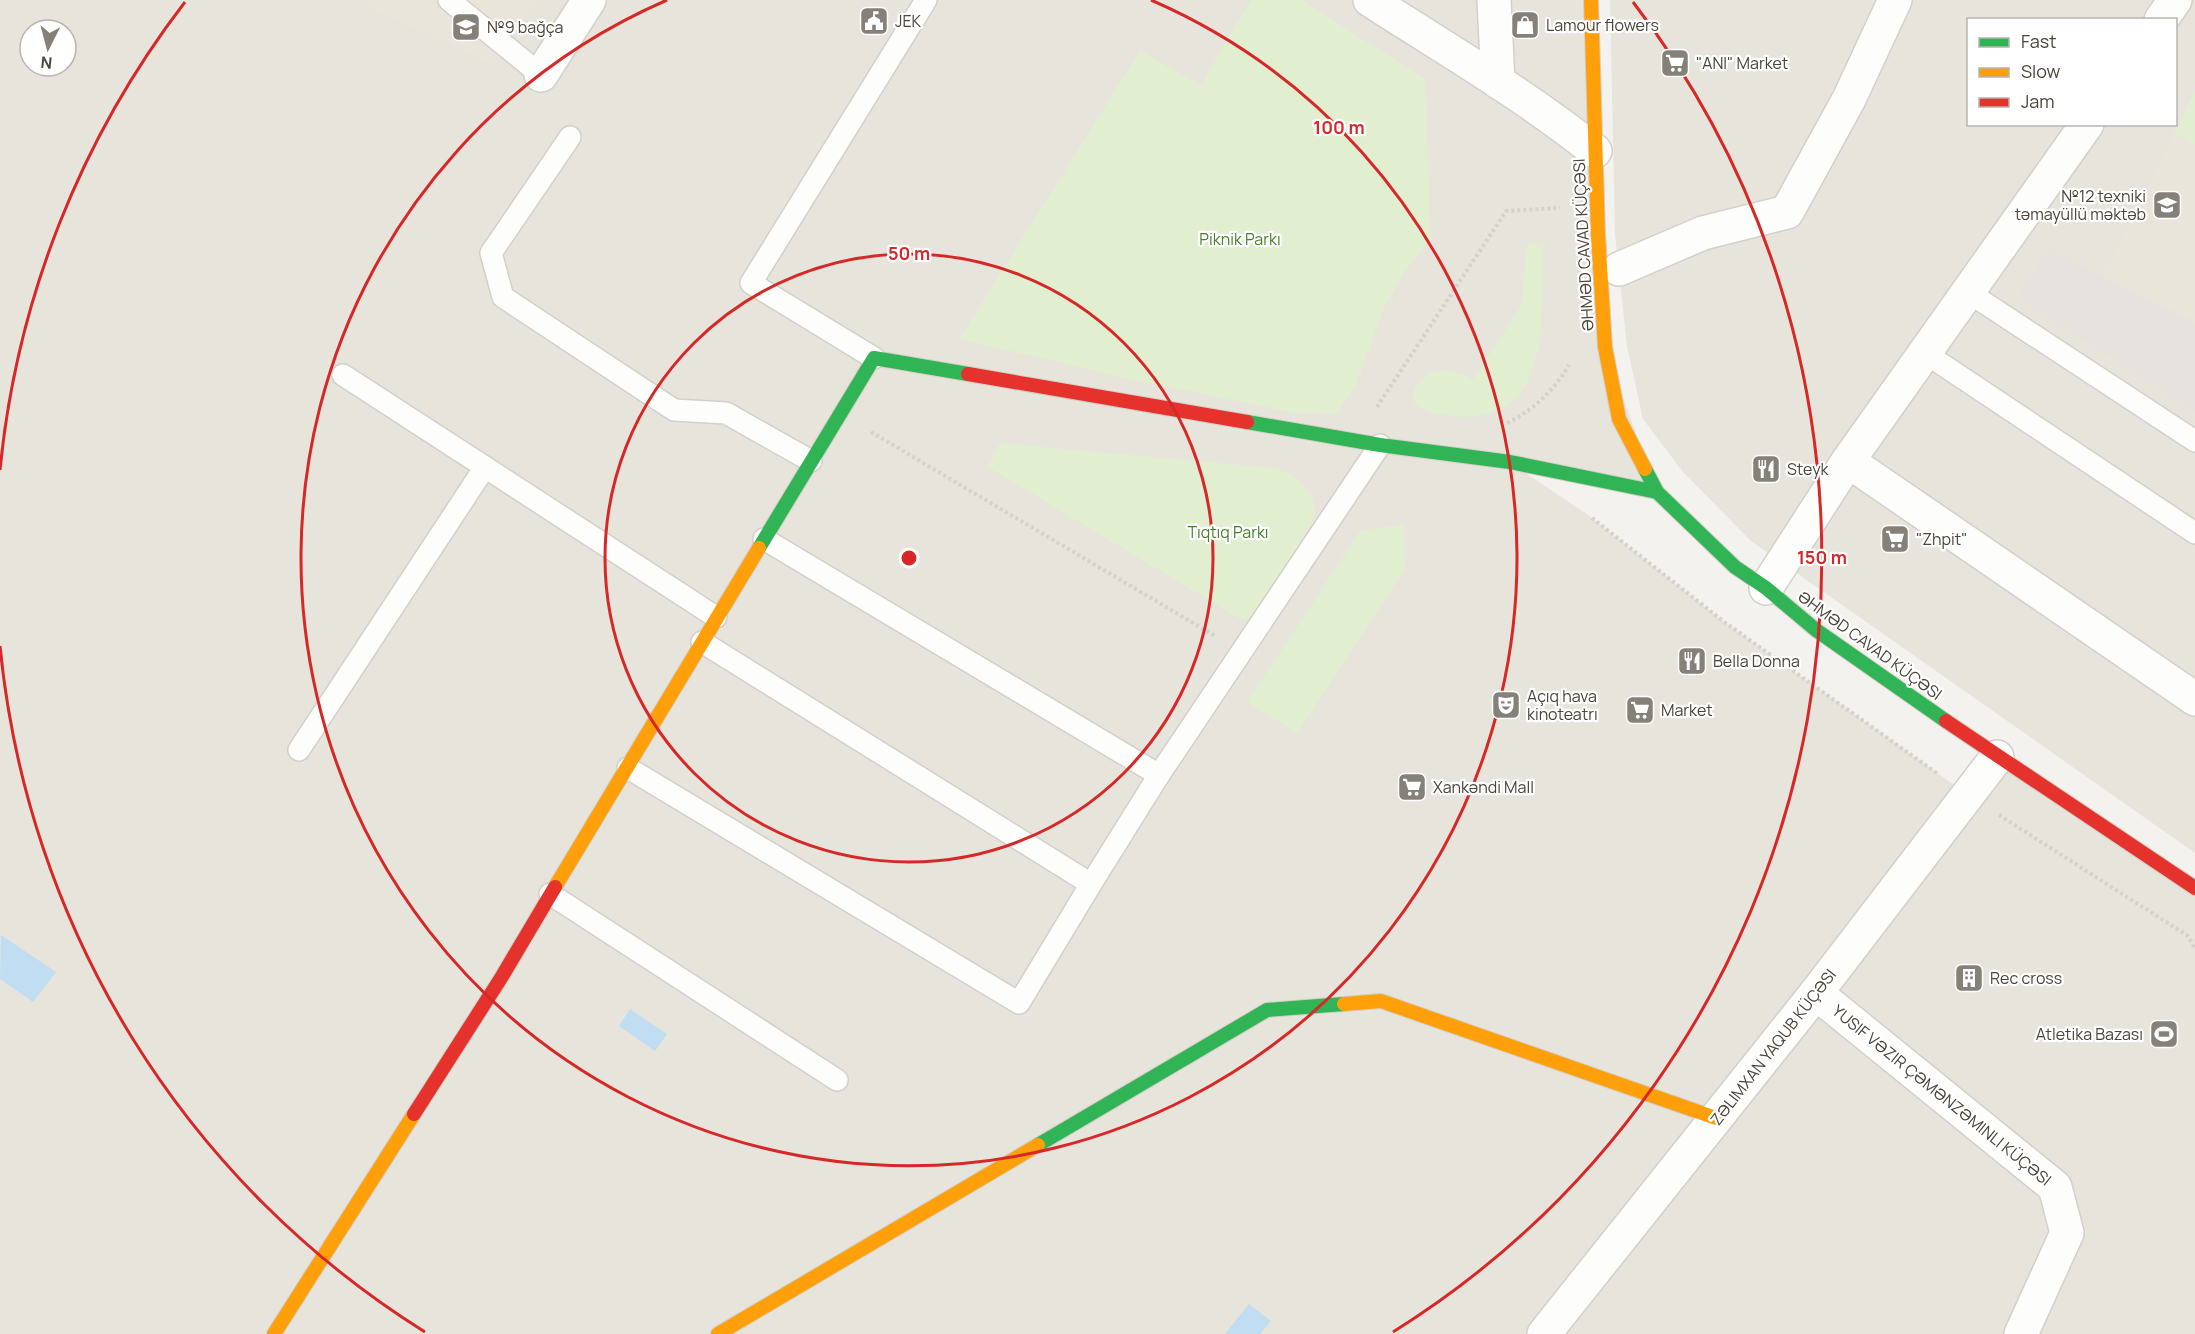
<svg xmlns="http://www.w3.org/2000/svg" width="2195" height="1334" font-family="Manrope,sans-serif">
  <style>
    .residential { fill: #e7e4dc; fill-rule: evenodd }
    .industrial { fill: #e6e2de }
    .education { fill: #eae5da }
    .green { fill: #e1eecf }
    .water { fill: #c0ddf1 }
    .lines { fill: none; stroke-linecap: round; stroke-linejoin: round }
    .lane-casing { stroke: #d2d0cb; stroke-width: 24 }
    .street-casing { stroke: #d2d0cb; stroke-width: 36 }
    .fast-casing { stroke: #d3cfc5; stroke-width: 16 }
    .slow-casing { stroke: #d3cfc5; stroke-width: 16 }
    .jam-casing { stroke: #d3cfc5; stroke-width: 16 }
    .path { stroke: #d3d2cc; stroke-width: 4; stroke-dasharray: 3 3; stroke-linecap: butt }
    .lane { stroke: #fdfdfc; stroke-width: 21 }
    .street { stroke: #fdfdfc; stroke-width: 33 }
    .fast { stroke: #30b455; stroke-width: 14 }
    .slow { stroke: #ff9f0a; stroke-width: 14 }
    .jam { stroke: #e5322d; stroke-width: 14 }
    .ring { fill: none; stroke: #d62828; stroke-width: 3 }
    .labels { text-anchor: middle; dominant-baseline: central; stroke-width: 4.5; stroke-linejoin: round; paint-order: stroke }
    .poi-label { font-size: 16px; fill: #4b4439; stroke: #fff; text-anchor: start }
    .park-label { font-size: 16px; fill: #4a7f2a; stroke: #fff }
    .street-label { font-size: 16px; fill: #4b4439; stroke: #fff }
    .centre { fill: #d62828; stroke: #fff; stroke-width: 3 }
    .ring-label { font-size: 18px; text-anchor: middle; font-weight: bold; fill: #d62828; stroke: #fff; stroke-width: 4.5; stroke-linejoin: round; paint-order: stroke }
  </style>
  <rect width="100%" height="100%" fill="#f4f2ee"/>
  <g class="residential">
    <path d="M 0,0 L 1591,0 L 1605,347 L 1657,492 L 1512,464 L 1588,515 L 1723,621 L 1967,794 L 1997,757 L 2195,884 L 2195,1334 L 0,1334 ZM 30,30 L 66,30 L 66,66 L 30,66 Z"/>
    <path d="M 1610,0 L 2195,0 L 2195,853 L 1751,541 L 1683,472 L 1643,419 L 1627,346 L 1615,234 ZM 1968,20 L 2176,20 L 2176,124 L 1968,124 Z"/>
  </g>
  <path class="industrial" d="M 2049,249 L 2195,324 L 2195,412 L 2018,297 Z"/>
  <g class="education">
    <path d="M 362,0 L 539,0 L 501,49 L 493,65 L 367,6 Z"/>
    <path d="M 2195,92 L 2195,321 L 2102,277 Z"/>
  </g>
  <g class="green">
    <path d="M 1251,0 L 1301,0 L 1425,79 L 1431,239 L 1405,271 L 1384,308 L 1356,385 L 1336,414 L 1295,413 L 1134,380 L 959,339 L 1140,51 L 1201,85 Z"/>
    <path d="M 2195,92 L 2195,144 L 2174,133 Z"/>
    <path d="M 1543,243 C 1542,316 1555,433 1444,415 C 1422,412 1400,402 1422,379 C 1437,364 1457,372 1473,379 L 1521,306 L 1527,244 Z"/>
    <path d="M 1000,443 L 1274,468 C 1295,473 1317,491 1315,515 L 1270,599 L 1257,614 L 1242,620 L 988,467 Z"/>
    <path d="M 1404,525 L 1405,569 L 1297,733 L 1247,702 L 1361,530 Z"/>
  </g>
  <g class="water">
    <path d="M 1,935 L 56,972 L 33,1002 L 0,979 Z"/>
    <path d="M 630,1009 L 667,1034 L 655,1051 L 619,1026 Z"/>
    <path d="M 1249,1304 L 1271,1321 L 1260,1334 L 1225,1334 Z"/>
  </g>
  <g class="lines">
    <g class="lane-casing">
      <g id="lane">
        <path d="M 449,0 L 541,75"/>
        <path d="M 570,137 L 491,253 L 503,297 L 674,410 L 726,413 L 811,461"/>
        <path d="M 1968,292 L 2195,441"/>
        <path d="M 1925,353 L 2195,533"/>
        <path d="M 874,358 L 751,283 L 926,0"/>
        <path d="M 343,375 L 716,617"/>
        <path d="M 764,539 L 1159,775"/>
        <path d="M 702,642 L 1091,884 L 1159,775 L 1380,445"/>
        <path d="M 299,750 L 485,467"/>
        <path d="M 628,768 L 1019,1003 L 1091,884"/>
        <path d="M 550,894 L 837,1080"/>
      </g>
    </g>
    <g class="street-casing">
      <g id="street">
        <path d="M 1370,0 C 1446,49 1525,95 1595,151"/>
        <path d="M 1494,0 L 1498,82"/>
        <path d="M 2161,20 L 2175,0"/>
        <path d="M 541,75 L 589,0"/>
        <path d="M 1619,269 L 1703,233 L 1787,212 L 1849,99 L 1895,0"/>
        <path d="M 1848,461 L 2195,699"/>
        <path d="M 1766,588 L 1848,461 L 2087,124"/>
        <path d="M 1816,993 L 2055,1187 L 2067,1233 L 2021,1334"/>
        <path d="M 1544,1334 L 1816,993 L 1997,757"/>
      </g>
    </g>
    <g class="fast-casing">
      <g id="fast">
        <path d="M 1247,422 L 1380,445 L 1510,462 L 1657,492"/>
        <path d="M 1645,469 L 1657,492 L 1735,567 L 1766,588 L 1816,630 L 1946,721"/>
        <path d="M 759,548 L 874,358 L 968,374"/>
        <path d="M 1038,1145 L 1267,1010 L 1344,1004"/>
      </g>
    </g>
    <g class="slow-casing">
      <g id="slow">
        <path d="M 1591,0 L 1598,234 L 1605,347 L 1619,419 L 1645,469"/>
        <path d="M 555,887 L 759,548"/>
        <path d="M 1344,1004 L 1381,1001 L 1716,1118"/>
        <path d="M 274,1334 L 414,1114"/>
        <path d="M 718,1334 L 1038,1145"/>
      </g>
    </g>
    <g class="jam-casing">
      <g id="jam">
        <path d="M 968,374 L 1247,422"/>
        <path d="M 1946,721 L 2195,888"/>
        <path d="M 414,1114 L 501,978 L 555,887"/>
      </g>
    </g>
    <g class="path">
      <path d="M 1377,407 L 1506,211 L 1560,208"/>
      <path d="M 1507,423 C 1534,410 1554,390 1569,365"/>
      <path d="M 871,432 L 1215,636"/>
      <path d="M 1592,518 L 1723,621 L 1938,774"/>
      <path d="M 1999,815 L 2188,936 L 2195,949"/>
    </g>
    <use href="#lane" class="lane"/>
    <use href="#street" class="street"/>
    <use href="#fast" class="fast"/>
    <use href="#slow" class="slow"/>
    <use href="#jam" class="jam"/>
  </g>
  <g class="ring">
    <circle cx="909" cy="558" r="304"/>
    <path d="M1151 0A608 608 0 1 1 667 0"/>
    <path d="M425 1332A913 913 0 0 1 0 646M0 470A913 913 0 0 1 185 2M1633 2A913 913 0 0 1 1393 1332"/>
  </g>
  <defs>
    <g id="civic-square" transform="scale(1.5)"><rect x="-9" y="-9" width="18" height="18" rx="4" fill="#868178" stroke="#fff"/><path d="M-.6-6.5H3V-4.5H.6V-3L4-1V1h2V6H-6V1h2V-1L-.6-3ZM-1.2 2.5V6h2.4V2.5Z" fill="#fff"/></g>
    <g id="shop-square" transform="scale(1.5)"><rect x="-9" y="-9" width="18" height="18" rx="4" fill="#868178" stroke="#fff"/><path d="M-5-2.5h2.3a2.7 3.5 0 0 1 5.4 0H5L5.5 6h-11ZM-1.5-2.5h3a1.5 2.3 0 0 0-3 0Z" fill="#fff"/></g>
    <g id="school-square" transform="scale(1.5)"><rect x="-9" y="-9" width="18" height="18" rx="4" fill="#868178" stroke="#fff"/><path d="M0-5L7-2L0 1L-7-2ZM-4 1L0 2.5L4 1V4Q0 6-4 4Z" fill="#fff"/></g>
    <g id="supermarket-square" transform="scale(1.5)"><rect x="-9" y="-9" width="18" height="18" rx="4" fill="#868178" stroke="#fff"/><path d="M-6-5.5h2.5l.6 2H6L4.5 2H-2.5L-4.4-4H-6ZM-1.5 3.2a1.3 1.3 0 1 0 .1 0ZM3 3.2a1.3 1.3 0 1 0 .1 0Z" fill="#fff"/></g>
    <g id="restaurant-square" transform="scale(1.5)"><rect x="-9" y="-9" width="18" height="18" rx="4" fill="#868178" stroke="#fff"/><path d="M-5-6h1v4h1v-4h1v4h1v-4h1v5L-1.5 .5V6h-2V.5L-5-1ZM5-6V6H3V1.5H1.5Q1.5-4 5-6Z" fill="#fff"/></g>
    <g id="theatre-square" transform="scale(1.5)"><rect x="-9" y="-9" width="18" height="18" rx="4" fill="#868178" stroke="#fff"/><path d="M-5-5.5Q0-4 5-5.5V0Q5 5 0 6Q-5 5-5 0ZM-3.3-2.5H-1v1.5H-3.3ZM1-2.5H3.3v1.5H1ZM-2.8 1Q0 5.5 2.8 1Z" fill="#fff"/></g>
    <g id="building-square" transform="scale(1.5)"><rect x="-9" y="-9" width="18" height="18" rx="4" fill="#868178" stroke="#fff"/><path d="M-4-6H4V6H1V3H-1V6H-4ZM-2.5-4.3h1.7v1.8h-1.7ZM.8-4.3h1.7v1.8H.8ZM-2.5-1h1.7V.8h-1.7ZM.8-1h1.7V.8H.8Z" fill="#fff"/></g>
    <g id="stadium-square" transform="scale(1.5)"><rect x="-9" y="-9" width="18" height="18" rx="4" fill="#868178" stroke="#fff"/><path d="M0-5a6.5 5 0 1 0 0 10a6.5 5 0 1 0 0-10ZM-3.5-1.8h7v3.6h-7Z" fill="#fff"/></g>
  </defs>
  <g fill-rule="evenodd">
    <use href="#civic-square" x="874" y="21"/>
    <use href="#shop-square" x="1525" y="25"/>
    <use href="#school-square" x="466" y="27"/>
    <use href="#supermarket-square" x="1675" y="63"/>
    <use href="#school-square" x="2167" y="205"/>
    <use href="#restaurant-square" x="1766" y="469"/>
    <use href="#supermarket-square" x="1895" y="539"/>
    <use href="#restaurant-square" x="1692" y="661"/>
    <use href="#theatre-square" x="1506" y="705"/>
    <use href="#supermarket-square" x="1640" y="710"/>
    <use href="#supermarket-square" x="1412" y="787"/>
    <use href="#building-square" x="1969" y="978"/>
    <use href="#stadium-square" x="2164" y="1034"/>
  </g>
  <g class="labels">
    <g class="poi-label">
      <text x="895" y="21">JEK</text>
      <text x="1546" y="25">Lamour flowers</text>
      <text x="487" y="27">№9 bağça</text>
      <text x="1696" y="63">"ANI" Market</text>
      <text x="2146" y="196" text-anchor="end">№12 texniki<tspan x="2146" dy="18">təmayüllü məktəb</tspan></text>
      <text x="1787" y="469">Steyk</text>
      <text x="1916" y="539">"Zhpit"</text>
      <text x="1713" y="661">Bella Donna</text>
      <text x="1527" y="696">Açıq hava<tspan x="1527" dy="18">kinoteatrı</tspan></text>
      <text x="1661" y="710">Market</text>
      <text x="1433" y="787">Xankəndi Mall</text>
      <text x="1990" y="978">Rec cross</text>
      <text x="2143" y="1034" text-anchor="end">Atletika Bazası</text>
    </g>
    <g class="park-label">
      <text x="1240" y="239">Piknik Parkı</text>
      <text x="1228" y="532">Tıqtıq Parkı</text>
    </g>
    <g class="street-label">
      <text transform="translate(1583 245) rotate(-93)">ƏHMƏD CAVAD KÜÇƏSI</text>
      <text transform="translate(1870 645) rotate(36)">ƏHMƏD CAVAD KÜÇƏSI</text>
      <text transform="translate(1773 1047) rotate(-52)">ZƏLIMXAN YAQUB KÜÇƏSI</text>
      <text transform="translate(1942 1095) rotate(39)">YUSIF VƏZIR ÇƏMƏNZƏMINLI KÜÇƏSI</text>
    </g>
  </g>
  <circle cx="909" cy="558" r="9" class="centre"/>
  <g class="ring-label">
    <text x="1339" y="134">100 m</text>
    <text x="909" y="260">50 m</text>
    <text x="1822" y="564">150 m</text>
  </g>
  <rect x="1967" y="18" width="210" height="108" fill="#ffffff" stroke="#b7b4b0" stroke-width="1.5"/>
  <rect x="1979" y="38" width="30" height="9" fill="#30b455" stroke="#b7b4b0" stroke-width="1.5"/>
  <text x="2021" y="48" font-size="18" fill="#4b4439">Fast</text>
  <rect x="1979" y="68" width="30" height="9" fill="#ff9f0a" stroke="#b7b4b0" stroke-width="1.5"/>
  <text x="2021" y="78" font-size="18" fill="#4b4439">Slow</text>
  <rect x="1979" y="98" width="30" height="9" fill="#e5322d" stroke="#b7b4b0" stroke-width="1.5"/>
  <text x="2021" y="108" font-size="18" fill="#4b4439">Jam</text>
  <g transform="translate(48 48) rotate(186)"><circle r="28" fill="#ffffff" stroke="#b7b4b0" stroke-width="1.5"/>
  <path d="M0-4.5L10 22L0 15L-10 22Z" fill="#868178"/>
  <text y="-9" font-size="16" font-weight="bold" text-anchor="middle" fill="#4b4439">N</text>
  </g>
</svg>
